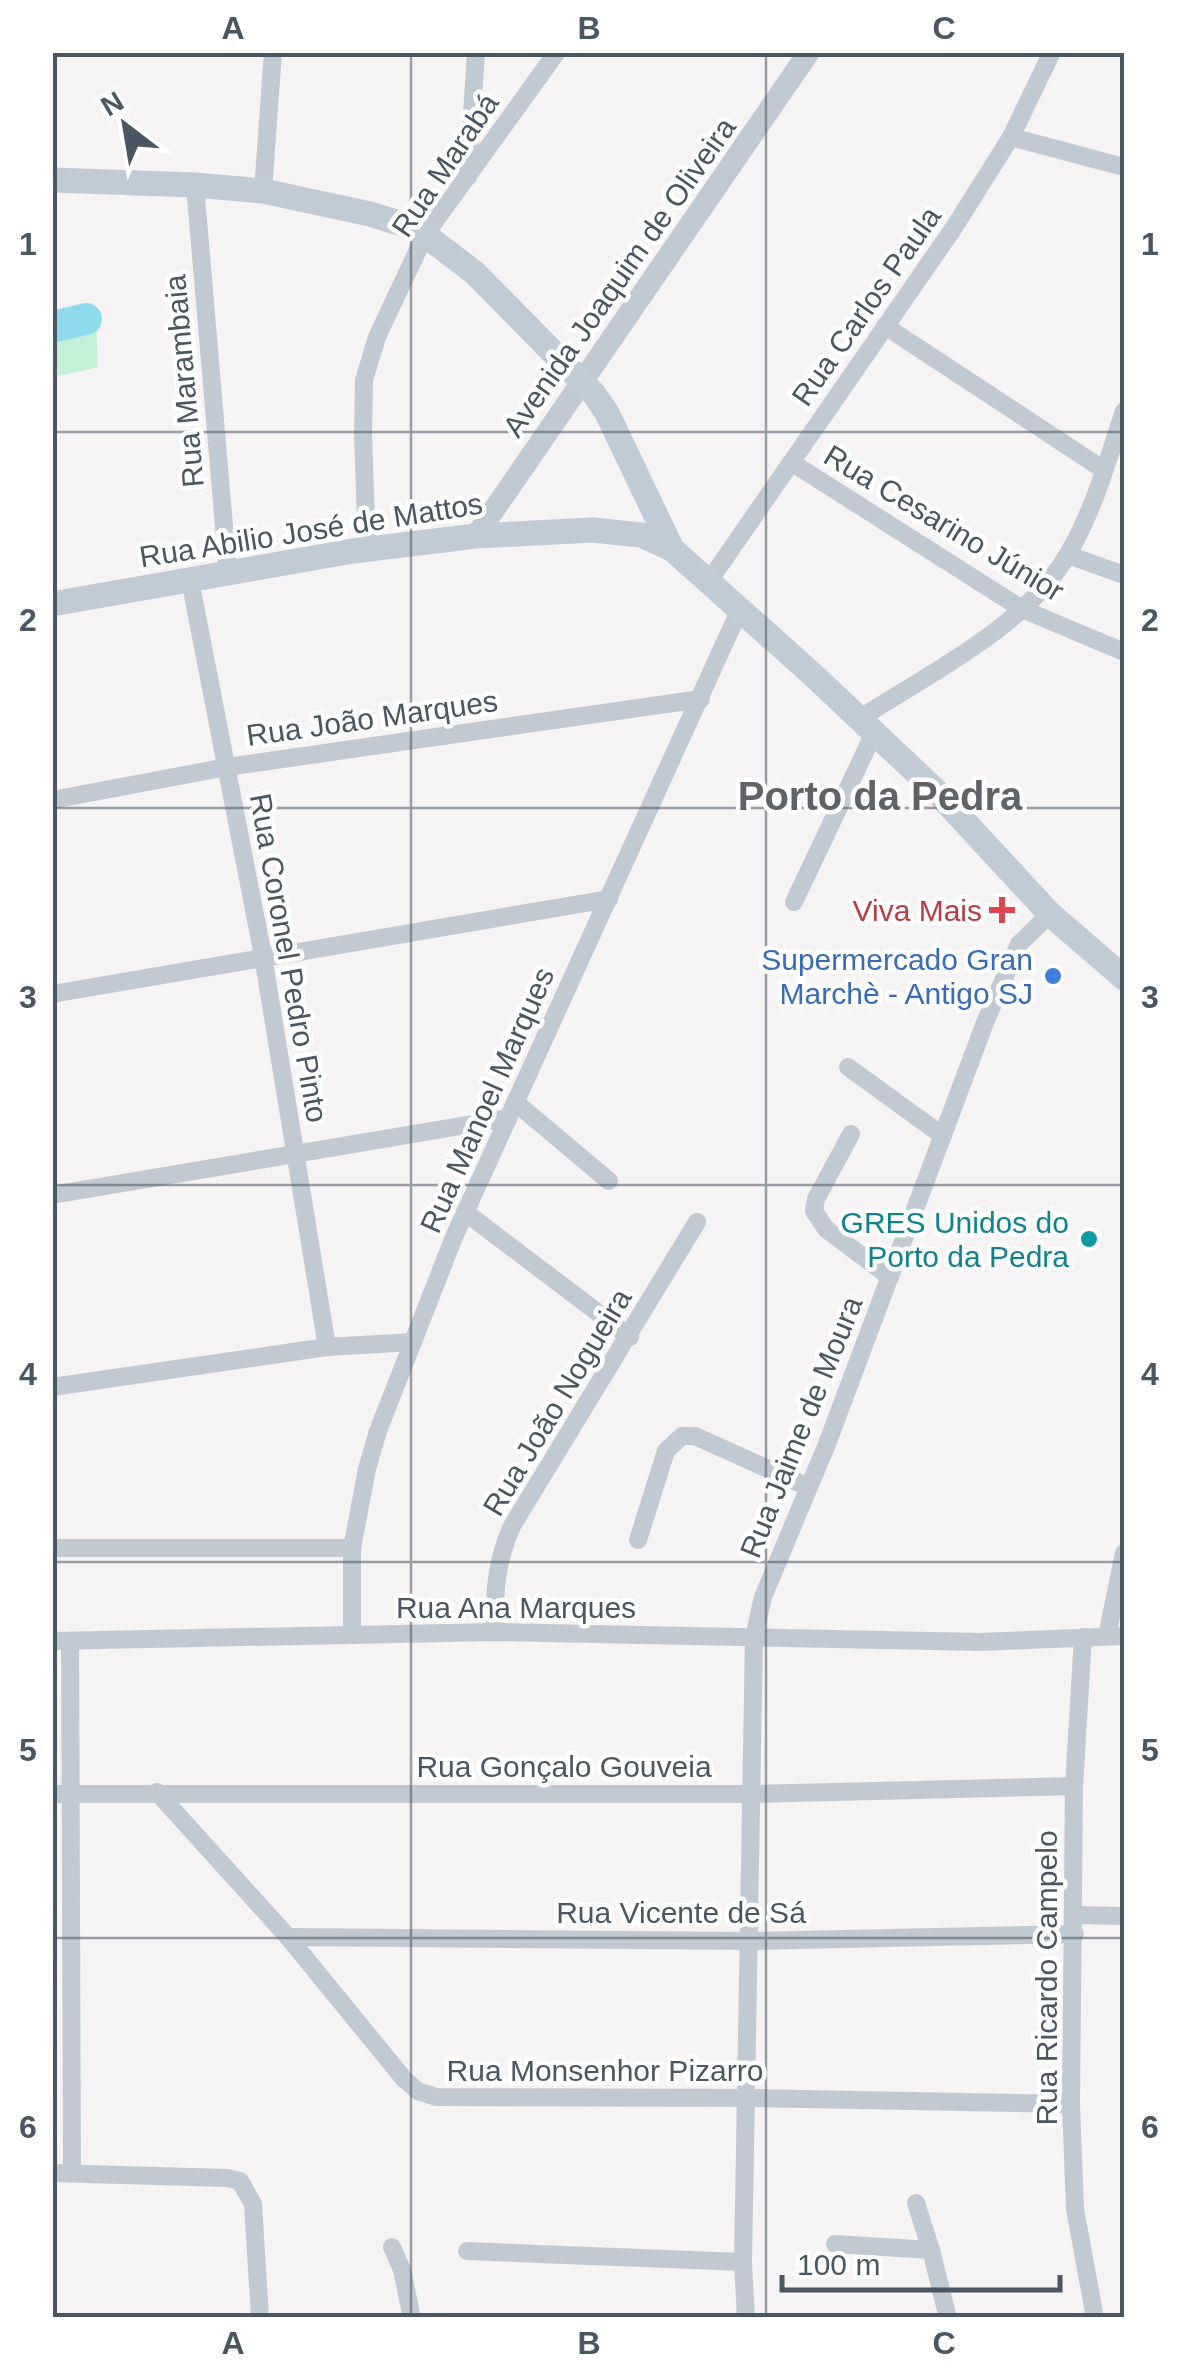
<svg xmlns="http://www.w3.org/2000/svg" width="1177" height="2370" font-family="Helvetica,sans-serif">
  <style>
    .green { fill: #c3f1d5 }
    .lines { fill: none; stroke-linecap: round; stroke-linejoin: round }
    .river { stroke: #90daee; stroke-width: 32 }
    .minor { stroke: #c1cad2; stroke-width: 18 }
    .tertiary { stroke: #c1cad2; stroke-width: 22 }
    .secondary { stroke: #c1cbd6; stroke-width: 25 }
    .grid { fill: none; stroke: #4a5661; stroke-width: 2.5; stroke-opacity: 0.55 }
    .health-dot { fill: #e0444e; stroke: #fff; stroke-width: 4 }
    .shop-dot { fill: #3f7fe0; stroke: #fff; stroke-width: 4 }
    .culture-dot { fill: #0f9aa8; stroke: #fff; stroke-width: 4 }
    .labels { text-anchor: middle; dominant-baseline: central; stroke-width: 9; stroke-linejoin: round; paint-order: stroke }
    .street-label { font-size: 30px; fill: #4a5661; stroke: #fff }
    .health-label { font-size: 30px; fill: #be3a42; stroke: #fff; text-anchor: end }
    .shop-label { font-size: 30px; fill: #366cbe; stroke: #fff; text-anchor: end }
    .culture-label { font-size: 30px; fill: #0d838f; stroke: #fff; text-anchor: end }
    .district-label { font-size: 40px; font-weight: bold; fill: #5f6368; stroke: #fff }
    .neatline { fill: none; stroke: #4a5661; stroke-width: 4 }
    .grid-label { font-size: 32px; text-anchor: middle; font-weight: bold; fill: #4a5661 }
  </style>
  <rect width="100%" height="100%" fill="#f5f3f3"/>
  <path class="green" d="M 69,310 L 96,319 L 98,367 L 59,376 L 53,375 L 53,312 Z"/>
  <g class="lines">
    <path class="river" d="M 52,327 L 86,319"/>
    <g class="minor">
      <path d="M 1011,137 L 1124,167"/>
      <path d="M 468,177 L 476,52"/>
      <path d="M 195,185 L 228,573"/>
      <path d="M 263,191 L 273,52"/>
      <path d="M 885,326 L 1104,470"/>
      <path d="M 791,462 L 1022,609 L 1124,652"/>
      <path d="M 367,549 L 363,434 L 364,380 L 377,337 L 425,235 L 557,52"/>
      <path d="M 1068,555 L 1124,575"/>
      <path d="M 190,580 L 263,956 L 327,1347"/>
      <path d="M 709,581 L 953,229 L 1011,137 L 1052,52"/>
      <path d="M 859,719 C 928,674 1026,627 1068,554 C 1094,510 1108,459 1124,411"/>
      <path d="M 52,800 L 227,767 L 701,699"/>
      <path d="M 794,902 L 874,733"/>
      <path d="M 52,994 L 609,899"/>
      <path d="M 848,1067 L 943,1136"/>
      <path d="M 515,1102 L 609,1181"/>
      <path d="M 851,1134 L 816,1199 L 814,1211 L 826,1229 L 890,1277"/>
      <path d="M 52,1195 L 508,1118"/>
      <path d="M 465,1212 L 630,1337"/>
      <path d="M 52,1387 L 327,1347 L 413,1342"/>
      <path d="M 638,1540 L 666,1451 L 682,1436 L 695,1436 L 808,1487"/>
      <path d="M 52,1548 L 352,1548"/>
      <path d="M 495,1632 C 494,1592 496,1562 512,1526 L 697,1222"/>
      <path d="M 352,1634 L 352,1548 L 367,1469 L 378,1431 L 454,1237 L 740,609"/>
      <path d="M 1107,1636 L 1124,1553"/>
      <path d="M 1083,1637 L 1074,1786 L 1071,2104 L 1075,2209 L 1095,2318"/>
      <path d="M 52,1641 L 495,1632 L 979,1642 L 1124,1636"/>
      <path d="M 70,1642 L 72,2173"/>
      <path d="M 157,1792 L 288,1937 L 404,2079 L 418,2091 L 436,2097 L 747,2098 L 1071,2104"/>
      <path d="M 52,1794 L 753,1794 L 1074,1786"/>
      <path d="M 1075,1915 L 1124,1916"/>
      <path d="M 288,1937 L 750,1941 L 1075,1934"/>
      <path d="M 52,2173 L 227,2178 L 240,2181 L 253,2204 L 260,2318"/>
      <path d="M 916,2203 L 931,2250"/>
      <path d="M 835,2244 L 931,2250 L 948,2318"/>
      <path d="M 392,2247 L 402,2270 L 412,2318"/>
      <path d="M 467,2251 L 743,2262"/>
      <path d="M 746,2318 L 743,2262 L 754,1637 L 763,1597 L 827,1444 L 986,1020 L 1019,944 L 1050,914"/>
    </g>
    <path class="tertiary" d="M 476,536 L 809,52"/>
    <g class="secondary">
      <path d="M 52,180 L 195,185 L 263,191 L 370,214 L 402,224 L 425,235 L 475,273 L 594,394 L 607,413 L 672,549"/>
      <path d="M 52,604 L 353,551 L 476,536 L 593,530 L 641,535 L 672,549 L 812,674 L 935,790 L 1050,914 L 1124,978"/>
    </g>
  </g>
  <path class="grid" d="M 411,52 L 411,2318M 766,52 L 766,2318M 52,432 L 1124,432M 52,808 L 1124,808M 52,1185 L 1124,1185M 52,1562 L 1124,1562M 52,1938 L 1124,1938"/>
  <path class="health-dot" d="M997 895h10v10h10v10h-10v10h-10v-10h-10v-10h10z"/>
  <circle class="shop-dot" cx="1053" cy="976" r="10"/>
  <circle class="culture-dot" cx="1089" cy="1239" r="10"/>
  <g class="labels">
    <g class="street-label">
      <text transform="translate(445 165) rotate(-56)">Rua Marabá</text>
      <text transform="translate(619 277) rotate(-55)">Avenida Joaquim de Oliveira</text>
      <text transform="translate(866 306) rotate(-55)">Rua Carlos Paula</text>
      <text transform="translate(184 381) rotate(-95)">Rua Marambaia</text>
      <text transform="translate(944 523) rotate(31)">Rua Cesarino Júnior</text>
      <text transform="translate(311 530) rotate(-9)">Rua Abilio José de Mattos</text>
      <text transform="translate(372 718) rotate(-8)">Rua João Marques</text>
      <text transform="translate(289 958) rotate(80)">Rua Coronel Pedro Pinto</text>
      <text transform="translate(487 1100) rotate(-66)">Rua Manoel Marques</text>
      <text transform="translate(557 1402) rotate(-59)">Rua João Nogueira</text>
      <text transform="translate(801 1427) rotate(-68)">Rua Jaime de Moura</text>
      <text x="516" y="1607">Rua Ana Marques</text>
      <text x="564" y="1766">Rua Gonçalo Gouveia</text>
      <text x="681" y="1912">Rua Vicente de Sá</text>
      <text transform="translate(1046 1978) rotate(-90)">Rua Ricardo Campelo</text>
      <text x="605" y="2070">Rua Monsenhor Pizarro</text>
    </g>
    <g class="health-label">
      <text x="982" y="910">Viva Mais</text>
    </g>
    <g class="shop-label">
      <text x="1033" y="959">Supermercado Gran<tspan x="1033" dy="34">Marchè - Antigo SJ</tspan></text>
    </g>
    <g class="culture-label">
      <text x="1069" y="1222">GRES Unidos do<tspan x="1069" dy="34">Porto da Pedra</tspan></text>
    </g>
    <g class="district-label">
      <text x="880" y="796">Porto da Pedra</text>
    </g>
  </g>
  <rect width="1177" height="2370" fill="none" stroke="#ffffff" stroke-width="110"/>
  <g transform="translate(125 125) rotate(329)" stroke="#ffffff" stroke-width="8" paint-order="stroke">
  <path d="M0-8L18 38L0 25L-18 38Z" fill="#4a5661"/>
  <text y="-15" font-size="28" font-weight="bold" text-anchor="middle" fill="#4a5661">N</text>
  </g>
  <path d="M782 2275v15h278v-15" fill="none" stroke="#4a5661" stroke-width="5"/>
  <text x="797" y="2275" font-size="30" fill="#4a5661" stroke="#ffffff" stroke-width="8" paint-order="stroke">100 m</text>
  <rect x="55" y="55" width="1067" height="2260" class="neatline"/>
  <g class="grid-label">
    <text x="233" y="39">A</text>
    <text x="589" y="39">B</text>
    <text x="944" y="39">C</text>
    <text x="28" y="255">1</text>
    <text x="1150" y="255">1</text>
    <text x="28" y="631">2</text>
    <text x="1150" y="631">2</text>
    <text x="28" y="1008">3</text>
    <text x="1150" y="1008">3</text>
    <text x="28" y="1385">4</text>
    <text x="1150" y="1385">4</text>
    <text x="28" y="1761">5</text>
    <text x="1150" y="1761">5</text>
    <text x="28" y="2138">6</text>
    <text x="1150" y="2138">6</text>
    <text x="233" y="2354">A</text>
    <text x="589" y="2354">B</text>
    <text x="944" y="2354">C</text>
  </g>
</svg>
